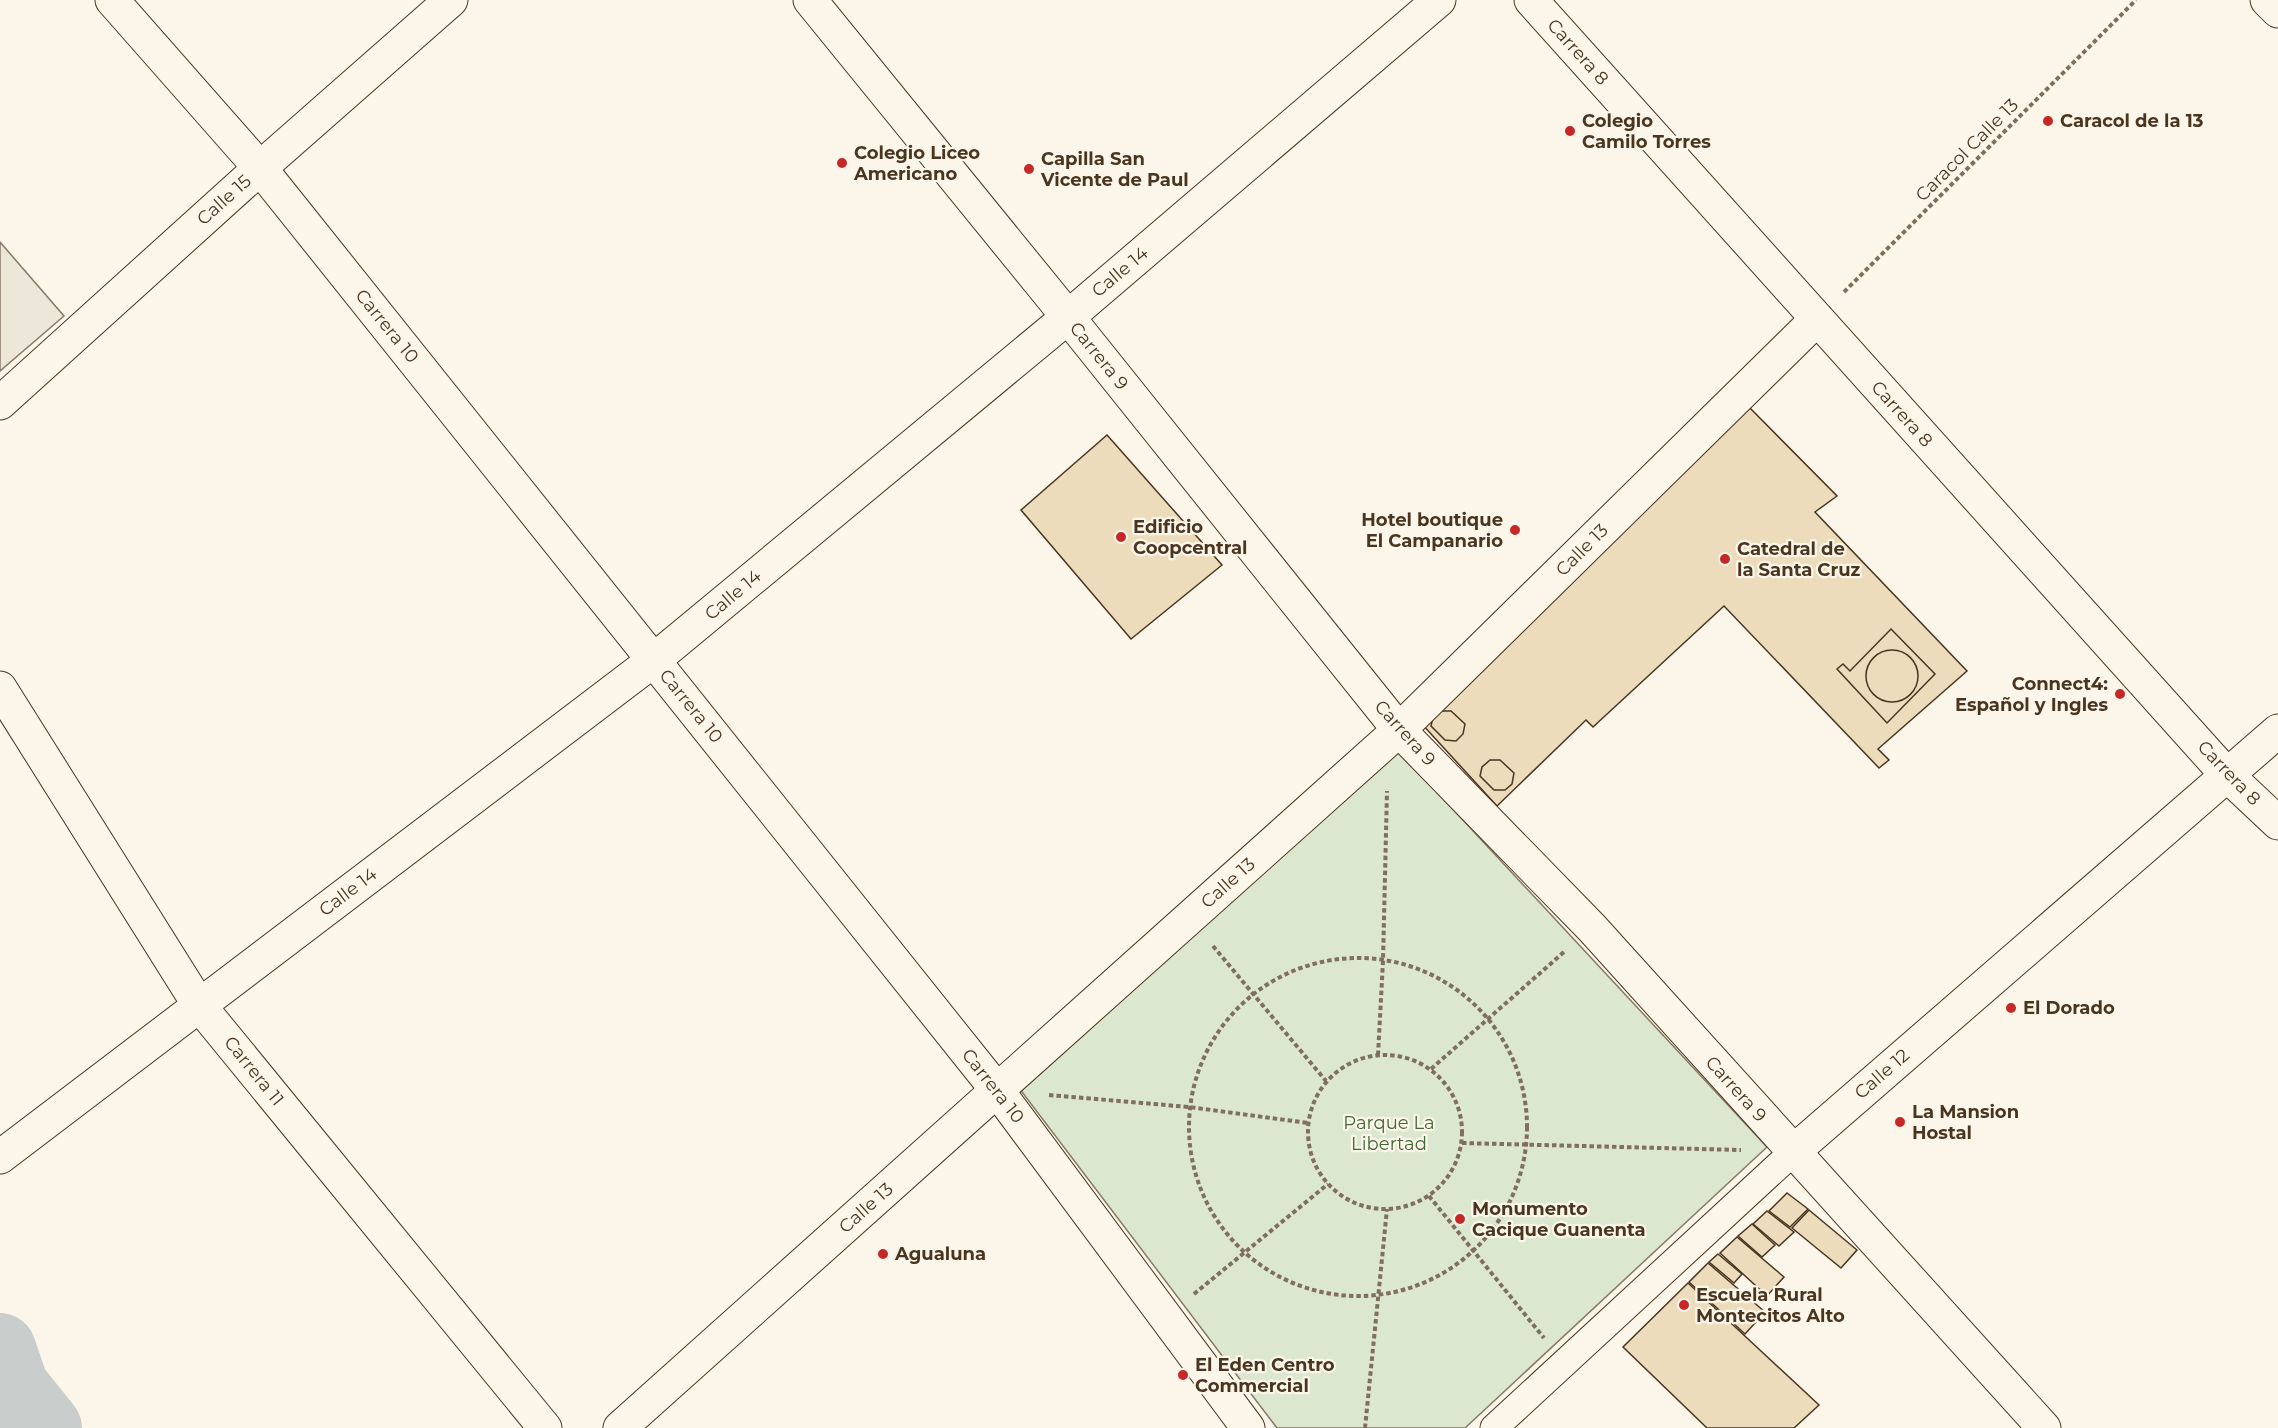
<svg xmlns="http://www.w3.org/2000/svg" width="2278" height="1428" font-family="Montserrat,sans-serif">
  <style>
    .green { fill: #dce7d0; stroke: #887966; stroke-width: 1.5 }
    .parking { fill: #ede7d9; stroke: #887966; stroke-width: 1.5 }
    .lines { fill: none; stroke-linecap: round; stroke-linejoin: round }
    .river { stroke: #c9cecd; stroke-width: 72 }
    .building { fill: #ecdcbc; stroke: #4a3520; stroke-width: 1.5 }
    .pedestrian-casing { stroke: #4a3520; stroke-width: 29 }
    .minor-casing { stroke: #4a3520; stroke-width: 35 }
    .tertiary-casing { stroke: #4a3520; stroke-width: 35 }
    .secondary-casing { stroke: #4a3520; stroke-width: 35 }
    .path { stroke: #7f6f5c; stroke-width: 4; stroke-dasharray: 4.5 3; stroke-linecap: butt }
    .pedestrian { stroke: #fbf6e9; stroke-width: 27 }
    .minor { stroke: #fbf6e9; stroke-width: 33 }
    .tertiary { stroke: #fbf6e9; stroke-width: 33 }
    .secondary { stroke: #fbf6e9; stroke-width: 33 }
    .poi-dot { fill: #c62828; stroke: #fbf6e9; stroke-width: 2 }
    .labels { text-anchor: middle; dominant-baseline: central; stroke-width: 4.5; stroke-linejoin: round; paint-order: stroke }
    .street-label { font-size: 18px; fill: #4a3520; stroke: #fbf6e9 }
    .poi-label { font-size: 18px; font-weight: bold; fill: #4a3520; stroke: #fbf6e9; text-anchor: start }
    .park-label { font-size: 18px; fill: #436837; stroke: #fbf6e9 }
  </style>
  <rect width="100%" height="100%" fill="#fbf6e9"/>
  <path class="green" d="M 1395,747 L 1767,1147 L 1465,1428 L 1277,1428 L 1013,1080 Z"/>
  <path class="parking" d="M 0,242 L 64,316 L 0,371 Z"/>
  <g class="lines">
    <path class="river" d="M 0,1349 L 13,1387 L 46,1428"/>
  </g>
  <g class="building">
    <path d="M 1747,405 L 1837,496 L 1815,512 L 1967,671 L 1878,749 L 1889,760 L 1879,768 L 1724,606 L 1593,727 L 1586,720 L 1497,806 L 1421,723 Z"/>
    <path d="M 1107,435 L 1222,565 L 1131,639 L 1021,510 Z"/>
    <path d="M 1891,629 L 1935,674 L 1887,723 L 1837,669 L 1843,664 L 1850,671 Z"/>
    <circle cx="1892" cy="676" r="26"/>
    <path d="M 1441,711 L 1451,711 L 1465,724 L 1463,734 L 1456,741 L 1445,740 L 1431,726 L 1433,717 Z"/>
    <path d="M 1490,760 L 1500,760 L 1514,773 L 1512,784 L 1505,790 L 1494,790 L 1480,776 L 1482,767 Z"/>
    <path d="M 1787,1193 L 1808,1209 L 1790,1227 L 1769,1211 Z"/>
    <path d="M 1809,1210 L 1857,1250 L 1841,1268 L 1792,1228 Z"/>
    <path d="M 1767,1211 L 1794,1232 L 1779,1246 L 1753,1224 Z"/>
    <path d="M 1752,1224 L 1775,1245 L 1762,1257 L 1738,1236 Z"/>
    <path d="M 1737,1237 L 1784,1277 L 1767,1296 L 1720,1253 Z"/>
    <path d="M 1718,1254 L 1742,1274 L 1734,1283 L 1709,1262 Z"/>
    <path d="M 1708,1263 L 1765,1312 L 1745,1334 L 1689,1282 Z"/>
    <path d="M 1688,1283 L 1819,1405 L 1794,1428 L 1707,1428 L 1623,1347 Z"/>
  </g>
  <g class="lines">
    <g class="pedestrian-casing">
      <path id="pedestrian" d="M 1494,1428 L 1793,1152"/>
    </g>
    <g class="minor-casing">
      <g id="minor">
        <path d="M 810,0 L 1068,317 L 1399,730 L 1592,928 L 2044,1428"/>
        <path d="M 1531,0 L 2227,775 L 2278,823"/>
        <path d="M 2267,0 L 2278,11"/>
        <path d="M 260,168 L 997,1090 L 1248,1428"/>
        <path d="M 0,688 L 199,1005 L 545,1428"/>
        <path d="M 1793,1152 L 2278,731"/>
        <path d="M 0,1157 L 654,660 L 1068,317 L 1439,0"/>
        <path d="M 620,1428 L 1399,730 L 1817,319"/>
      </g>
    </g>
    <g class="tertiary-casing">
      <path id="tertiary" d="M 260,168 L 451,0"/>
    </g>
    <g class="secondary-casing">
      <path id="secondary" d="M 0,403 L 260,168 L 112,0"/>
    </g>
    <g class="path">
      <path d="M 1844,292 L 2136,0"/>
      <path d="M 1213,946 L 1326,1081"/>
      <circle cx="1358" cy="1127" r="169"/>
      <circle cx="1385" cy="1132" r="77"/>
      <path d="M 1378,1055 L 1383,961 L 1387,791"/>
      <path d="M 1431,1069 L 1564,952"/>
      <path d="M 1049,1095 L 1189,1107 L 1308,1123"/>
      <path d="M 1462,1143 L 1741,1150"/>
      <path d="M 1429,1196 L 1544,1338"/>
      <path d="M 1194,1294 L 1328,1184"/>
      <path d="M 1365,1428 L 1387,1209"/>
    </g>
    <use href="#pedestrian" class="pedestrian"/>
    <use href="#minor" class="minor"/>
    <use href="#tertiary" class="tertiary"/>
    <use href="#secondary" class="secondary"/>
  </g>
  <g class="poi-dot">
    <circle cx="2048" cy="121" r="6"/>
    <circle cx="1570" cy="131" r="6"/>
    <circle cx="842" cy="163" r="6"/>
    <circle cx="1029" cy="169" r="6"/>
    <circle cx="1515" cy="530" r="6"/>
    <circle cx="1121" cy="537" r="6"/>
    <circle cx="1725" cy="559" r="6"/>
    <circle cx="2120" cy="694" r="6"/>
    <circle cx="2011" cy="1008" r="6"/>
    <circle cx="1900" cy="1122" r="6"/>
    <circle cx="1460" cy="1219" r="6"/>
    <circle cx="883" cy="1254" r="6"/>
    <circle cx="1684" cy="1305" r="6"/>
    <circle cx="1183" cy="1375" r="6"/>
  </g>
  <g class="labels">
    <g class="street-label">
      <text transform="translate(1578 52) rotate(48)">Carrera 8</text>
      <text transform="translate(1967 150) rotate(-45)">Caracol Calle 13</text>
      <text transform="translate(224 200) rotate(-42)">Calle 15</text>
      <text transform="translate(1120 272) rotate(-40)">Calle 14</text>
      <text transform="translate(387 326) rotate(51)">Carrera 10</text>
      <text transform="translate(1099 356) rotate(51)">Carrera 9</text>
      <text transform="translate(1902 414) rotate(48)">Carrera 8</text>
      <text transform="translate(1582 550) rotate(-45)">Calle 13</text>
      <text transform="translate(733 595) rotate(-40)">Calle 14</text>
      <text transform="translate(691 706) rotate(51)">Carrera 10</text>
      <text transform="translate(1405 733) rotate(48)">Carrera 9</text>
      <text transform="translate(2229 773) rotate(46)">Carrera 8</text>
      <text transform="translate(1228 883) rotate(-42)">Calle 13</text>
      <text transform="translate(348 892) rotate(-37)">Calle 14</text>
      <text transform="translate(254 1071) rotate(51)">Carrera 11</text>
      <text transform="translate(1882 1074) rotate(-41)">Calle 12</text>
      <text transform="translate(993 1086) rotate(52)">Carrera 10</text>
      <text transform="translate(1736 1089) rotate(48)">Carrera 9</text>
      <text transform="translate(866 1208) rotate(-42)">Calle 13</text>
    </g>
    <g class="poi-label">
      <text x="1582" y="121">Colegio<tspan x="1582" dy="21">Camilo Torres</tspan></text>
      <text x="2060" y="121">Caracol de la 13</text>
      <text x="854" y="153">Colegio Liceo<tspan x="854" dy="21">Americano</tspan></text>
      <text x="1041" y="159">Capilla San<tspan x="1041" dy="21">Vicente de Paul</tspan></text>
      <text x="1503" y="520" text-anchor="end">Hotel boutique<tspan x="1503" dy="21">El Campanario</tspan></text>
      <text x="1133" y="527">Edificio<tspan x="1133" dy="21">Coopcentral</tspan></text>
      <text x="1737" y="549">Catedral de<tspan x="1737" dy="21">la Santa Cruz</tspan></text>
      <text x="2108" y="684" text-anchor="end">Connect4:<tspan x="2108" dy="21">Español y Ingles</tspan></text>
      <text x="2023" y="1008">El Dorado</text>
      <text x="1912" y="1112">La Mansion<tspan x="1912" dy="21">Hostal</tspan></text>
      <text x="1472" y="1209">Monumento<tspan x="1472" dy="21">Cacique Guanenta</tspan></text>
      <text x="895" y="1254">Agualuna</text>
      <text x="1696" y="1295">Escuela Rural<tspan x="1696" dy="21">Montecitos Alto</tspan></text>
      <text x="1195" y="1365">El Eden Centro<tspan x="1195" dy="21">Commercial</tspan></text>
    </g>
    <g class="park-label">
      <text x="1389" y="1123">Parque La<tspan x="1389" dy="21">Libertad</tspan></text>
    </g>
  </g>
</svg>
